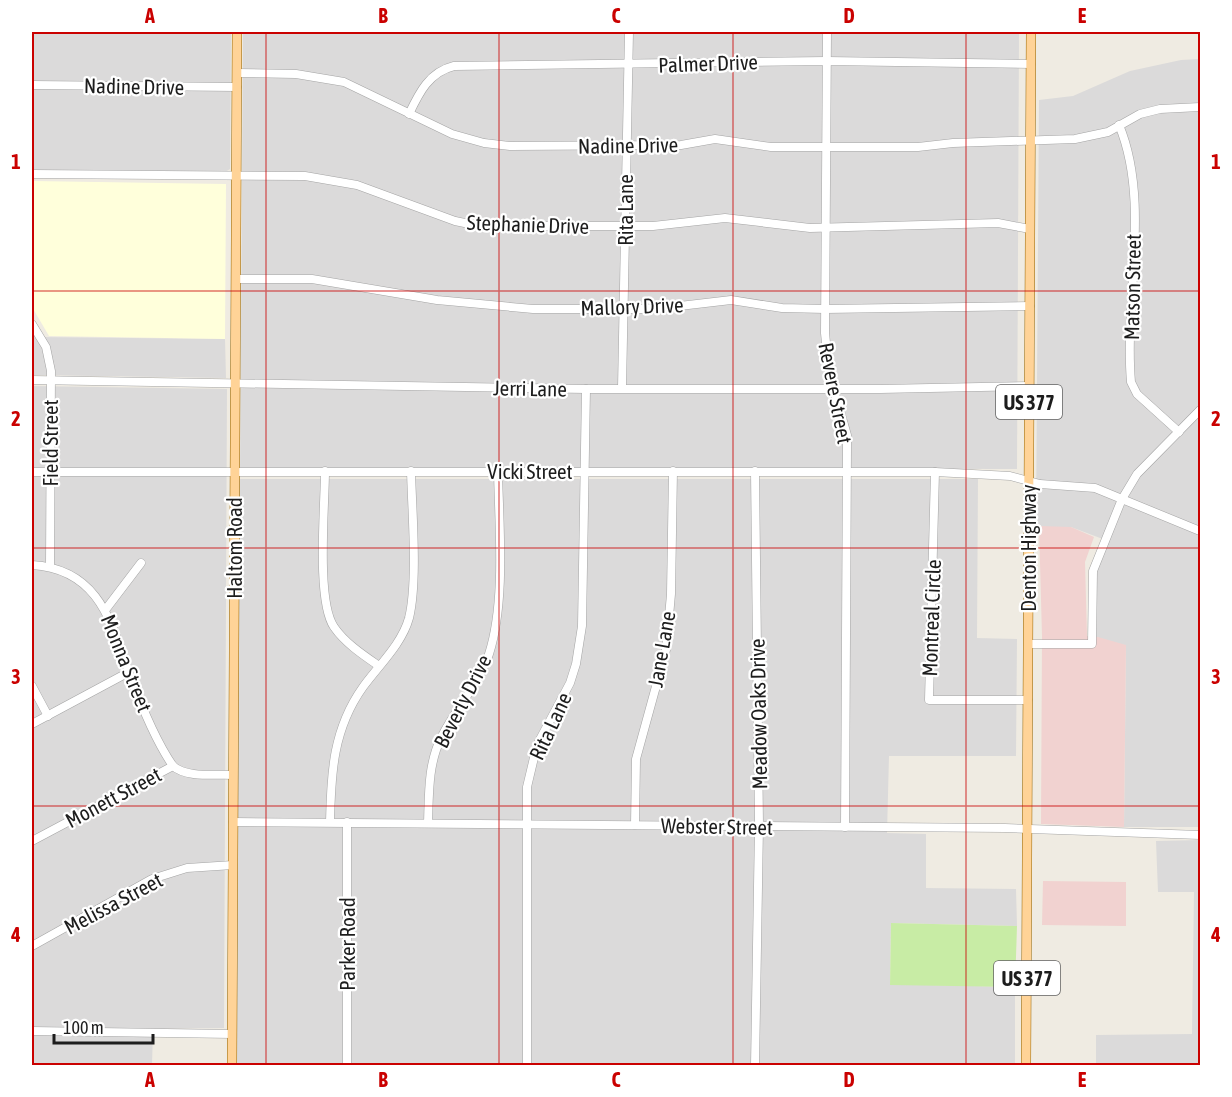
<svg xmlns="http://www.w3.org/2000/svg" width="1232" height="1097" font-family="'Asap Condensed',sans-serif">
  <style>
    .residential { fill: #dbdada }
    .commercial { fill: #f1d2d0 }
    .education { fill: #ffffdb }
    .grass { fill: #c8eca5 }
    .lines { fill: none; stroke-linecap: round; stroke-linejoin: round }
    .minor-casing { stroke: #a4a4a4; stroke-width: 9 }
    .major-casing { stroke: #966500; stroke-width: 10 }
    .minor { stroke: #fff; stroke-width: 8 }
    .major { stroke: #ffd397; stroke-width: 9 }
    .grid { fill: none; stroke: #ca0100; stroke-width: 1.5; stroke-opacity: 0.55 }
    .labels { text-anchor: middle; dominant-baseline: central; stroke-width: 4.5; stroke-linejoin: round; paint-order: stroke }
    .shield { fill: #fff; stroke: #616161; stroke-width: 1.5 }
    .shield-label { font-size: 20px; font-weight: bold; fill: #1d1d1d }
    .street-label { font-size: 21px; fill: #1d1d1d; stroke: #fff }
    .neatline { fill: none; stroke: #ca0100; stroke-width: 2 }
    .grid-label { font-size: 20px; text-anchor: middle; font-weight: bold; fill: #ca0100 }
  </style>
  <rect width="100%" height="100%" fill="#efebe2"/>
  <g class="residential">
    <path d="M 32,32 L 231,32 L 230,169 L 225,172 L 32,170 Z"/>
    <path d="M 243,32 L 1019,32 L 1017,469 L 240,468 Z"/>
    <path d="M 1200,59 L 1200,827 L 1124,827 L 1126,646 L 1096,637 L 1096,571 L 1108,541 L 1071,527 L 1036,527 L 1039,100 L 1073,96 L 1130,71 L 1181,60 Z"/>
    <path d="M 32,329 L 37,337 L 225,339 L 226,378 L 32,375 Z"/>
    <path d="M 32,386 L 227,389 L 224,1028 L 153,1029 L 152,1065 L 32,1066 Z"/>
    <path d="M 239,479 L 978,479 L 977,638 L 1017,639 L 1016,756 L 889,756 L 887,833 L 926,834 L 926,888 L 1016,889 L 1017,926 L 891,923 L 890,984 L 1015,987 L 1015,1065 L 237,1066 Z"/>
    <path d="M 1200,840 L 1200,1065 L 1096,1065 L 1096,1035 L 1192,1034 L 1194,892 L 1158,892 L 1156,841 Z"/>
  </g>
  <g class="commercial">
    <path d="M 1039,526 L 1071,527 L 1094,537 L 1085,562 L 1087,636 L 1098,637 L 1126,645 L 1124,827 L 1041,824 L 1042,636 Z"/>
    <path d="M 1043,881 L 1126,882 L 1126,926 L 1042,925 Z"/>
  </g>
  <path class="education" d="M 32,181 L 226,184 L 225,339 L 49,336 L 32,307 Z"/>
  <path class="grass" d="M 891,923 L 1017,926 L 1015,987 L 890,985 Z"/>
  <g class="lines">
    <g class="minor-casing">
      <g id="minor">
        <path d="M 827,32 L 825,333 L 829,373 L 847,435 L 847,446 L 845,827"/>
        <path d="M 237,73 L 296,74 L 344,82 L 452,134 L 484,143 L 510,146 L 681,145 L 715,139 L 771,147 L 918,147 L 953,143 L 1075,139 L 1108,132 L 1140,114 L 1160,109 L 1200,107"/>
        <path d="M 32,85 L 237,87"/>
        <path d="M 409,114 C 419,93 429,72 454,66 L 827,61 L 1031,64"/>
        <path d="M 1119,125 C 1151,201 1124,301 1131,382 L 1137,394 L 1179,432"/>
        <path d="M 32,174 L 305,176 L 357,185 L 455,221 L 479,226 L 653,226 L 725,218 L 810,228 L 998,223 L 1030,229"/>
        <path d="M 236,279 L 312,279 L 437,300 L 533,309 L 654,309 L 731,300 L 782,308 L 825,309 L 1030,306"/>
        <path d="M 32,324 L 46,347 L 51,371 L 50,567"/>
        <path d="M 32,380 L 586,389 L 880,389 L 1029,386"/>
        <path d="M 622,388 L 629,32"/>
        <path d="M 325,471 C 325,505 316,601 334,627 C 345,643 363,655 379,666"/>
        <path d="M 32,472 L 935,472 L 1010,476 L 1040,484 L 1095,488 L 1200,531"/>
        <path d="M 935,472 L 929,700 L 1028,700"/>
        <path d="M 32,565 C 99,569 111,622 130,675 C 141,705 155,740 173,766"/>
        <path d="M 106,609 L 141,563"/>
        <path d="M 1028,644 L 1092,644 L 1093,571 L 1122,499 L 1137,474 L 1200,410"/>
        <path d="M 32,686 L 48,716"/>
        <path d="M 32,724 L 129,672"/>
        <path d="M 173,766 C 186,778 216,774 233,775"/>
        <path d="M 233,822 L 1005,828 L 1200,835"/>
        <path d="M 330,822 C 331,773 333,729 363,687 C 378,666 402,644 409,618 C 418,581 412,512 411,471"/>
        <path d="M 347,822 L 347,1066"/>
        <path d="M 428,823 C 429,794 428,764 441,738 C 455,709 479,684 489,654 C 506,601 499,526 498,471"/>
        <path d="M 635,825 L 636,759 L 666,650 L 671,594 L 673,471"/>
        <path d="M 32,841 L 173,766"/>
        <path d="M 32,946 L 152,879 L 187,868 L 233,865"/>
        <path d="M 32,1031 L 232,1034"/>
        <path d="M 527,1066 L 527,787 L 537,745 L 570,683 L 576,664 L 582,626 L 586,389"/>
        <path d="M 755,1066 L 759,826 L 755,471"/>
      </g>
    </g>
    <g class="major-casing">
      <g id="major">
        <path d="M 232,1066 L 237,32"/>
        <path d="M 1026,1066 L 1031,32"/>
      </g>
    </g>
    <use href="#minor" class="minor"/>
    <use href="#major" class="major"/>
  </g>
  <path class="grid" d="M 266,32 L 266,1066M 499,32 L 499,1066M 733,32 L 733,1066M 966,32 L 966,1066M 32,291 L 1200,291M 32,548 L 1200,548M 32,806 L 1200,806"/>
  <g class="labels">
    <g class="shield">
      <rect x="996" y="385" width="66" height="34" rx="4.5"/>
      <rect x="994" y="961" width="66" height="34" rx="4.5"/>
    </g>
    <g class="shield-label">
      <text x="1029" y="402">US 377</text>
      <text x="1027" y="978">US 377</text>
    </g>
    <g class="street-label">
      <text transform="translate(708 63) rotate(-2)">Palmer Drive</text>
      <text transform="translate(134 86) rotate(1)">Nadine Drive</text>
      <text transform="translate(628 145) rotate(-1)">Nadine Drive</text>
      <text transform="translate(625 210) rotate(-90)">Rita Lane</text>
      <text transform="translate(528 224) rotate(2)">Stephanie Drive</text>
      <text transform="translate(1132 287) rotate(-89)">Matson Street</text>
      <text transform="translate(632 306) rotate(-2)">Mallory Drive</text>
      <text transform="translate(530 388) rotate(1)">Jerri Lane</text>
      <text transform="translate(836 393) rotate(79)">Revere Street</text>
      <text transform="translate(50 443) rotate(-90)">Field Street</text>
      <text x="530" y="471">Vicki Street</text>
      <text transform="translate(234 548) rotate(-90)">Haltom Road</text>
      <text transform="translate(1028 548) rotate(-90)">Denton Highway</text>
      <text transform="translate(931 618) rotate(-88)">Montreal Circle</text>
      <text transform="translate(661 649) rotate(-80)">Jane Lane</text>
      <text transform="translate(127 663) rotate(68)">Monna Street</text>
      <text transform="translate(462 701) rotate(-63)">Beverly Drive</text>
      <text transform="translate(758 714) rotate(-91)">Meadow Oaks Drive</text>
      <text transform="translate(550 726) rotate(-65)">Rita Lane</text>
      <text transform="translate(113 797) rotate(-28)">Monett Street</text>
      <text transform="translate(717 826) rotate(1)">Webster Street</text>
      <text transform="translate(113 903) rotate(-28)">Melissa Street</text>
      <text transform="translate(347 944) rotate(-90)">Parker Road</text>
    </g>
  </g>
  <rect width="1232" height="1097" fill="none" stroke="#ffffff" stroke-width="66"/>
  <path d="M54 1034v9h99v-9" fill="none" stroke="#1d1d1d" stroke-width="3"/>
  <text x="63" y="1034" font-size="18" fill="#1d1d1d" stroke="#ffffff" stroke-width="4.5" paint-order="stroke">100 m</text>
  <rect x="33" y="33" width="1166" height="1031" class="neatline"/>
  <g class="grid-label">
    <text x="150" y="23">A</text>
    <text x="383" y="23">B</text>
    <text x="616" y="23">C</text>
    <text x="849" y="23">D</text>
    <text x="1082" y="23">E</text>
    <text x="16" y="169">1</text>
    <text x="1216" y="169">1</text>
    <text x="16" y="426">2</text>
    <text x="1216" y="426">2</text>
    <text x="16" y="684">3</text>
    <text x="1216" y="684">3</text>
    <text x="16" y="942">4</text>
    <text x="1216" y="942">4</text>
    <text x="150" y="1087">A</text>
    <text x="383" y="1087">B</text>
    <text x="616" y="1087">C</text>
    <text x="849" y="1087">D</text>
    <text x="1082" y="1087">E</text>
  </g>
</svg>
